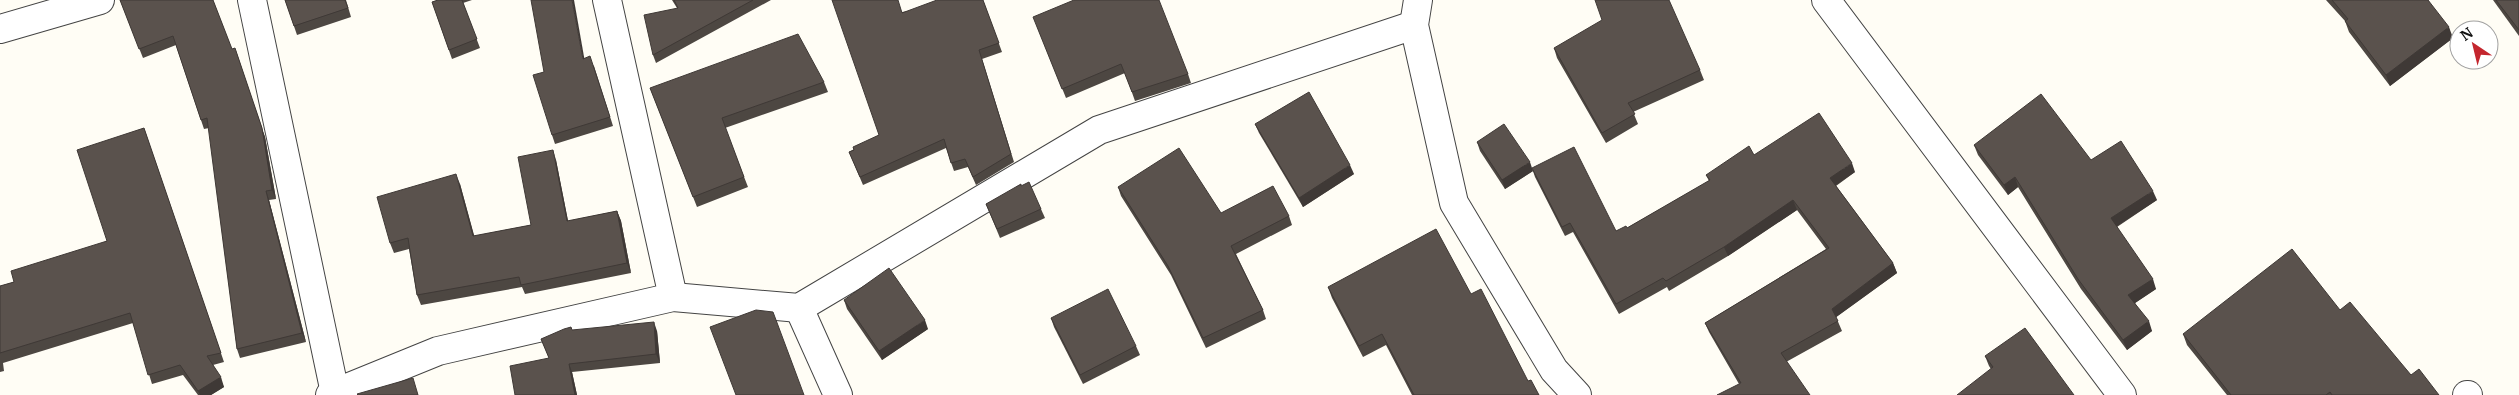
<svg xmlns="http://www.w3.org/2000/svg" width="2519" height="395" font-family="Merriweather,serif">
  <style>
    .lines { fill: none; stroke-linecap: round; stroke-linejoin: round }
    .street-casing { stroke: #444; stroke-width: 30 }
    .street { stroke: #fff; stroke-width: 28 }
    .wall { fill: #4d4742 }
    .shaded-wall { fill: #3f3936 }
    .building { fill: #5a524d; stroke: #3f3936 }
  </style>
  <rect width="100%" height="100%" fill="#fffdf5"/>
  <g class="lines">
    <g class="street-casing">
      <g id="street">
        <path d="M 252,0 L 335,393"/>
        <path d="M 607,0 L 673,297"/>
        <path d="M 1418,0 L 1414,25 L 1454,203 L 1554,370 L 1577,395"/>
        <path d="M 1826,0 L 2122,395"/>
        <path d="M 0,29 L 100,0"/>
        <path d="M 799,308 L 838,395"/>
        <path d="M 330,395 L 438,351 L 673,297 L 799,308 L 1099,130 L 1414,25"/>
        <path d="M 2467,395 L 2468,395"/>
      </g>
    </g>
    <use href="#street" class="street"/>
  </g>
  <g class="wall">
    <path d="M 120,0 L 213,0 L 265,137 L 276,199 L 269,200 L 306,342 L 240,358 L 237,349 L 209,128 L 204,129 L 176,45 L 143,58 Z"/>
    <path d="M 285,0 L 346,0 L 351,17 L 297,35 Z"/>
    <path d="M 438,0 L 472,0 L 463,3 L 480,48 L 452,59 L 432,2 Z"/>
    <path d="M 672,0 L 771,0 L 656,63 L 653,55 L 677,8 Z"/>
    <path d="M 983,0 L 1002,52 L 982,59 L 1014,162 L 976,185 L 968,167 L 954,171 L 946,148 L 863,185 L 849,152 L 879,135 L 902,12 Z"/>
    <path d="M 2326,0 L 2428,0 L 2453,38 L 2390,86 L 2349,32 L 2345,21 Z"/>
    <path d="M 2493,0 L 2519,0 L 2519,36 Z"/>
    <path d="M 1037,26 L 1188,74 L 1191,83 L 1135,101 L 1125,73 L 1066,98 Z"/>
    <path d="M 1554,48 L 1700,70 L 1704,80 L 1633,112 L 1638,124 L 1606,143 L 1557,58 Z"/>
    <path d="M 584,58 L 594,66 L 613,126 L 555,144 L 552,135 Z"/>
    <path d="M 824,82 L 828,92 L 725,128 L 748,187 L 697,207 L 650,88 Z"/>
    <path d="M 1255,124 L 1354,174 L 1303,207 L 1259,133 Z"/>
    <path d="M 144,128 L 224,362 L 213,365 L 224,387 L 211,395 L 198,395 L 183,375 L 152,384 L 133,323 L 3,363 L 4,371 L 0,372 L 0,286 L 14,282 L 107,241 Z"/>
    <path d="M 1477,142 L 1533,171 L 1505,189 L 1480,151 Z"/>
    <path d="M 1974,145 L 2091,160 L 2157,200 L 2117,227 L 2156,289 L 2135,303 L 2152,331 L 2127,350 L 2081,289 L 2018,187 L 2008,195 L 1978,155 Z"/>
    <path d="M 1754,155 L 1855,172 L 1836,186 L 1893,263 L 1897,273 L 1836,317 L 1842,331 L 1786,362 L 1739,384 L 1709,332 L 1705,323 L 1826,249 L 1797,210 L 1728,256 L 1669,291 L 1667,287 L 1619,314 L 1573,232 L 1565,236 L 1535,177 L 1532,168 L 1616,231 L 1627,228 L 1709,181 L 1706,175 Z"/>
    <path d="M 556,160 L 568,221 L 617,211 L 621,221 L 631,273 L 525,294 L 522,287 L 421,305 L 417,295 L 409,249 L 394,253 L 390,243 L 460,184 L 474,236 L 531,225 Z"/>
    <path d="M 1021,186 L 1041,209 L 1045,218 L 1000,238 L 986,204 Z"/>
    <path d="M 1118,187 L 1221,213 L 1289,216 L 1292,225 L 1236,254 L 1263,310 L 1266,319 L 1206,348 L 1171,275 L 1121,196 Z"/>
    <path d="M 1328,287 L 1471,294 L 1528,381 L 1539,395 L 1412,395 L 1386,345 L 1363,357 L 1332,298 Z"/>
    <path d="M 844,300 L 928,329 L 882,360 L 847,309 Z"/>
    <path d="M 2340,310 L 2411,375 L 2439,395 L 2227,395 L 2187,345 L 2183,334 Z"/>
    <path d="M 1051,318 L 1136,346 L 1140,355 L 1083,384 L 1054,327 Z"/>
    <path d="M 572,330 L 657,331 L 660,363 L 572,372 L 577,395 L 515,395 L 549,358 L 541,339 Z"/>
    <path d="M 1985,356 L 2074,395 L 1991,369 L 1989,366 Z"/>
  </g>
  <g class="shaded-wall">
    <path d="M 572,0 L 574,0 L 586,68 L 583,59 Z"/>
    <path d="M 2449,27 L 2453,38 L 2390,86 L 2386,75 Z"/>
    <path d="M 235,48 L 265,137 L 276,199 L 272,190 Z"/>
    <path d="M 553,150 L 556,160 L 570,231 L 567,221 Z"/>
    <path d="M 1530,162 L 1533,171 L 1505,189 L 1502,180 Z"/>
    <path d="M 1852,163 L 1855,172 L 1833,187 L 1830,178 Z"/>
    <path d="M 1350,165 L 1354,174 L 1303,207 L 1299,198 Z"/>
    <path d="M 456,174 L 460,184 L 477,246 L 473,236 Z"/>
    <path d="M 2015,177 L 2018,187 L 2008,195 L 2004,185 Z"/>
    <path d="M 266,191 L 269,200 L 306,342 L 302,333 Z"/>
    <path d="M 2153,191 L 2157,200 L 2114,228 L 2111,218 Z"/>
    <path d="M 1793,200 L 1797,210 L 1728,256 L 1724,247 Z"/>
    <path d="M 617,211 L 621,221 L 631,273 L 627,263 Z"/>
    <path d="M 1893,263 L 1897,273 L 1835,318 L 1832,309 Z"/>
    <path d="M 2153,279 L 2156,289 L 2132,305 L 2128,295 Z"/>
    <path d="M 925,320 L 928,329 L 882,360 L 879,351 Z"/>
    <path d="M 2149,321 L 2152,331 L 2127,350 L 2123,340 Z"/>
    <path d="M 654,322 L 657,331 L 660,363 L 656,354 Z"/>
    <path d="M 569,364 L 572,372 L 577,395 L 575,395 Z"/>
    <path d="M 221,377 L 224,387 L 211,395 L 200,395 L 198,391 Z"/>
  </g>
  <g class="building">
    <path d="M 120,0 L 213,0 L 232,49 L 235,48 L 262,128 L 272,190 L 266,191 L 302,333 L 237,349 L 207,118 L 201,120 L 173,36 L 139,49 Z"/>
    <path d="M 285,0 L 345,0 L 348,8 L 294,26 Z"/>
    <path d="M 438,0 L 462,0 L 477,39 L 449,50 L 432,2 Z"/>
    <path d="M 531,0 L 572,0 L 583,59 L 590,56 L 610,117 L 552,135 L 533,75 L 544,72 Z"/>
    <path d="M 674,0 L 753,0 L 653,55 L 644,15 L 678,8 Z"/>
    <path d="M 832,0 L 898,0 L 902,13 L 937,0 L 983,0 L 999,43 L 979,50 L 1011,154 L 973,177 L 965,159 L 951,163 L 944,139 L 860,177 L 849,152 L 854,150 L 853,147 L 879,135 Z"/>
    <path d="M 1074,0 L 1159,0 L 1188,74 L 1132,92 L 1121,64 L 1062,89 L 1033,17 Z"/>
    <path d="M 1595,0 L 1669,0 L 1700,70 L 1628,103 L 1635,114 L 1602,133 L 1554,48 L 1602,20 Z"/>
    <path d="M 2332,0 L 2428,0 L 2449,27 L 2386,75 L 2345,21 L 2348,19 Z"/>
    <path d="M 2496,0 L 2519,0 L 2519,30 Z"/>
    <path d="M 798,34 L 824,82 L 722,118 L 744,177 L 693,197 L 650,88 Z"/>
    <path d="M 1309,92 L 1350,165 L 1299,198 L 1255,124 Z"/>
    <path d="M 2041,94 L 2091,160 L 2121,141 L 2153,191 L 2111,218 L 2153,279 L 2128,295 L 2149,321 L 2123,340 L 2078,279 L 2015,177 L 2004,185 L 1974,145 Z"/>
    <path d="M 1819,113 L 1852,163 L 1830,178 L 1893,263 L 1832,309 L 1838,321 L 1781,353 L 1810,395 L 1717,395 L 1741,383 L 1705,323 L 1829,248 L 1793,200 L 1724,247 L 1666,281 L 1663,278 L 1616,304 L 1570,223 L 1562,227 L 1532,168 L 1574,147 L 1616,231 L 1626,226 L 1627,228 L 1710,180 L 1706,175 L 1749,146 L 1754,155 Z"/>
    <path d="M 1504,124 L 1530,162 L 1502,180 L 1477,142 Z"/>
    <path d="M 144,128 L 221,353 L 207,356 L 221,377 L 198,391 L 180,365 L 148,375 L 130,313 L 0,353 L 0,286 L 14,282 L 11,271 L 107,241 L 77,150 Z"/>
    <path d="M 1179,148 L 1221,213 L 1273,186 L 1289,216 L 1231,246 L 1263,310 L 1203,338 L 1168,266 L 1118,187 Z"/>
    <path d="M 553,150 L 567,221 L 617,211 L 627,263 L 521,285 L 519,277 L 417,295 L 408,238 L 390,243 L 377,197 L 456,174 L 473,236 L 531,225 L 518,157 Z"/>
    <path d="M 1029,182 L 1041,209 L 997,229 L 986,204 L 1021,184 L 1021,186 Z"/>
    <path d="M 1436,229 L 1471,294 L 1481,289 L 1528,381 L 1531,380 L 1539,395 L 1414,395 L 1382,334 L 1359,346 L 1328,287 Z"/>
    <path d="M 2292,249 L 2340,310 L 2350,302 L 2411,375 L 2419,369 L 2439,395 L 2332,395 L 2330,392 L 2326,395 L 2231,395 L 2183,334 Z"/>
    <path d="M 889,268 L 925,320 L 879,351 L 844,300 Z"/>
    <path d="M 1108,289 L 1136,346 L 1080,375 L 1051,318 Z"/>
    <path d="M 756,310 L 773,312 L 804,395 L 736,395 L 710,327 Z"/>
    <path d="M 654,322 L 656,354 L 569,364 L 575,395 L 515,395 L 510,366 L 549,358 L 541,339 L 564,329 L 571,327 L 572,330 Z"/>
    <path d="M 2025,328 L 2074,395 L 1957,395 L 1993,367 L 1985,356 Z"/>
    <path d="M 413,378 L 418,395 L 358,395 L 357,394 Z"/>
  </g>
  <g transform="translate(2474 45) rotate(325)"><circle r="24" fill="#ffffff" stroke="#a0a0a0"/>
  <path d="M0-4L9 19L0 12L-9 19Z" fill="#c4262e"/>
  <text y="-8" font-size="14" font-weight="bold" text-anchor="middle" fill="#111111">N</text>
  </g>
</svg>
